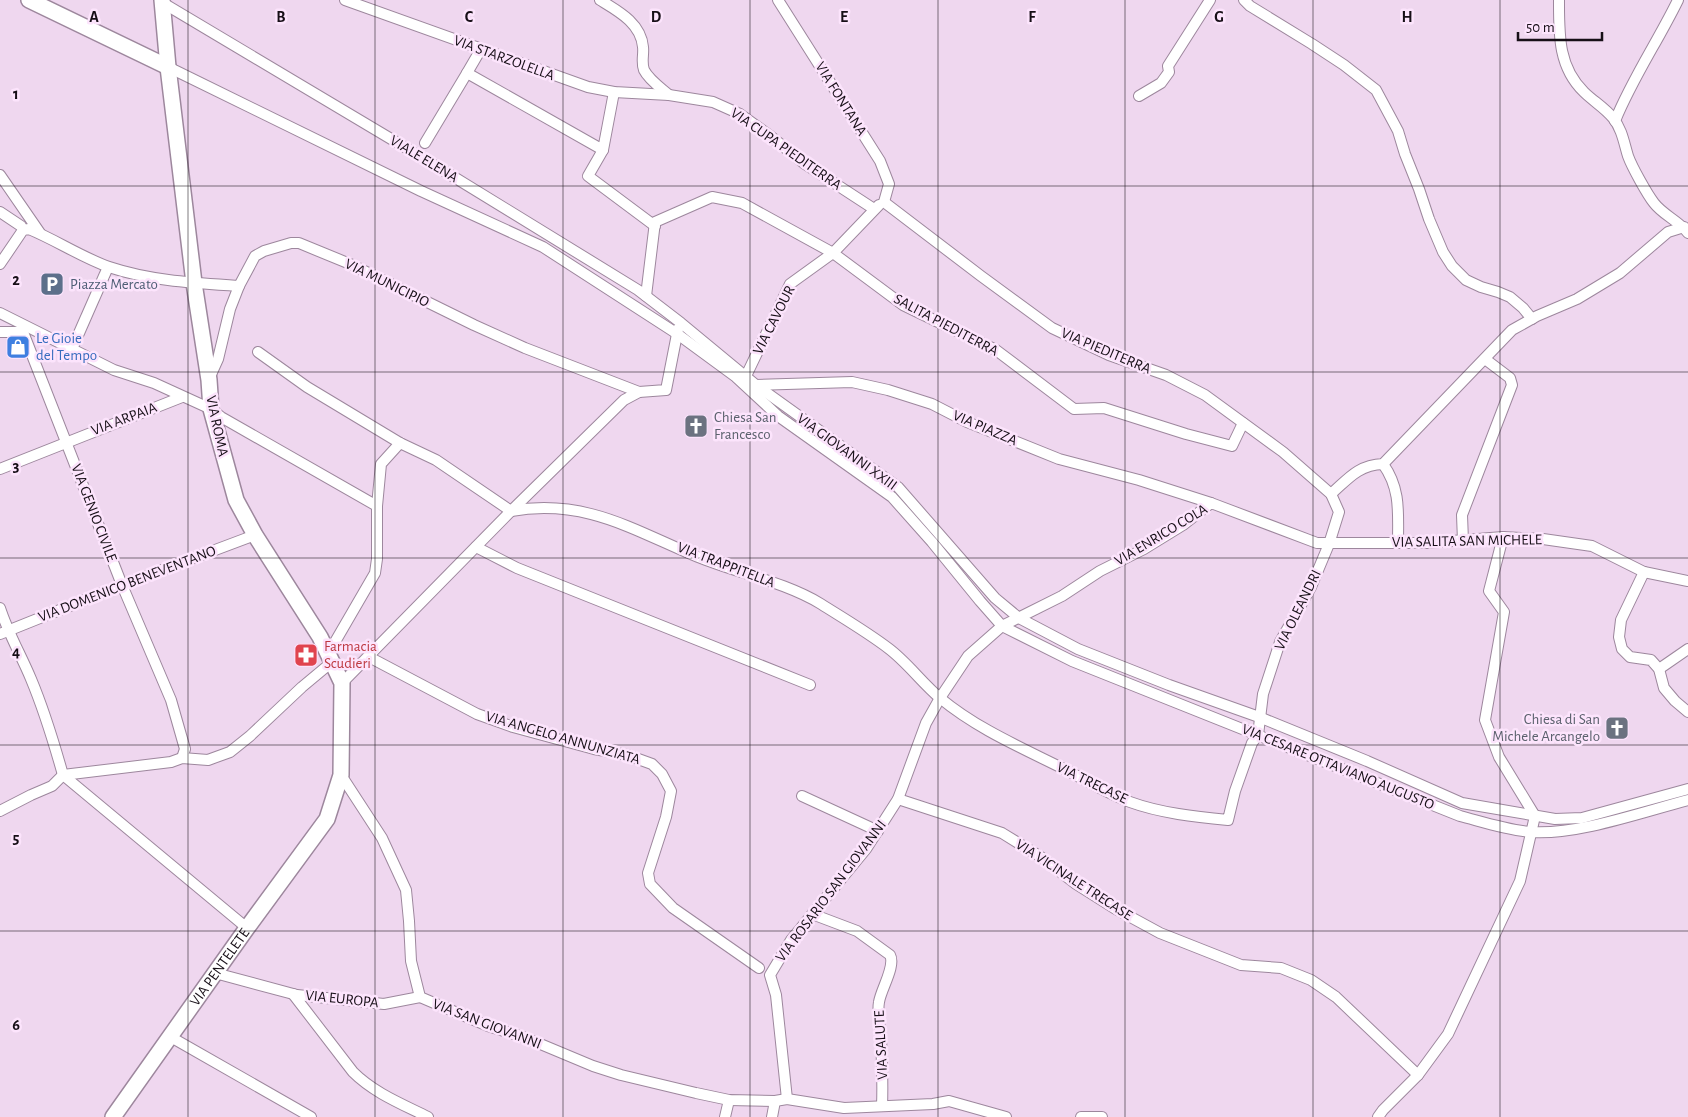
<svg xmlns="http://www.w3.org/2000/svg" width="1688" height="1117" font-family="'Alegreya Sans',sans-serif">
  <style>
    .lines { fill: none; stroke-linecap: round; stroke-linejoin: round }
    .minor-casing { stroke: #9d879d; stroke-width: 12 }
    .secondary-casing { stroke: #9d879d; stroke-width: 18 }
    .minor { stroke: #fff; stroke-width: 10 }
    .secondary { stroke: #fff; stroke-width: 15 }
    .grid { fill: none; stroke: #170f17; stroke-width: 1; stroke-opacity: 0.55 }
    .labels { text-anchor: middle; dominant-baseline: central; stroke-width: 5; stroke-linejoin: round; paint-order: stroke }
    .street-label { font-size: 15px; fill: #170f17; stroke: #fce4fc }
    .service-label { font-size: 15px; fill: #4e5e75; stroke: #fce4fc; text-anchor: start }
    .shop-label { font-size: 15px; fill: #366cbe; stroke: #fce4fc; text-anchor: start }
    .worship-label { font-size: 15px; fill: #5b616d; stroke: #fce4fc; text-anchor: start }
    .health-label { font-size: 15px; fill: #be3a42; stroke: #fce4fc; text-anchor: start }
    .grid-label { font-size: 16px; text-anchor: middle; font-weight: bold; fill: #170f17; stroke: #fce4fc; stroke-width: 5; stroke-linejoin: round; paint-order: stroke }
  </style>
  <rect width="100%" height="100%" fill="#efd7ef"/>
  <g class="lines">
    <g class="minor-casing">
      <g id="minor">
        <path d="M 345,0 L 588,87 L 614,92 L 669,95 L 713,102 L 740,114 L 769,135 L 805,164 L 874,209"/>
        <path d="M 600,0 C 618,11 641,23 643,47 C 644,54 641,62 644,70 C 649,80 661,88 669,95"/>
        <path d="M 778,0 L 880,161 L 889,184 L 884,202"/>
        <path d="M 1244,0 L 1250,6 L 1312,44 L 1344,65 L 1376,90 L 1398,131 L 1405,154 L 1419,189 L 1429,219 L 1443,252 L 1452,266 L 1466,280 L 1481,287 L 1498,292 L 1510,297 L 1523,308 L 1532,319"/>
        <path d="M 1559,0 C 1559,34 1558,67 1584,92 C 1593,101 1605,108 1613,118 C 1622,129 1624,143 1628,156 C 1632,167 1647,194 1654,203 C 1663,215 1679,221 1688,233"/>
        <path d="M 163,3 L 418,155 L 638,290 L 681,323 L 756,385 L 898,487 L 995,598 L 1019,618 L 1078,649 L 1169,685 L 1259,717 L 1367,761 L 1462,803 L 1555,819 L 1582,818 L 1688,789"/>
        <path d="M 168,67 L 421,191 L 543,247 L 676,333 L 736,377 L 778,416 L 892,497 L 932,542 L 980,601 L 1002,626 L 1072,661 L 1460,816 C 1483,822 1507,830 1531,832 C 1578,835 1642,812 1688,800"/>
        <path d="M 467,73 L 481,49"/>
        <path d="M 1139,96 L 1161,83 L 1169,72 L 1168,66 L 1210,0"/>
        <path d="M 1615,121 C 1632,79 1658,41 1678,0"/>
        <path d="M 425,143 L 467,73 L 603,150 L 614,92"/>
        <path d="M 603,150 L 588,176 L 655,226"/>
        <path d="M 0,175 L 40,233"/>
        <path d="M 0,212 L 21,226 L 23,230"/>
        <path d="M 0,264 L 23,230 L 29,229 C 56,240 81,257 109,267 C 151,281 195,283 239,286"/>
        <path d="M 646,296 L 655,222 L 712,197 L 742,203 L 833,253 L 903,305 L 996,350 L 1074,409 L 1104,408 L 1186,434 L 1232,446 L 1243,423"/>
        <path d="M 0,313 L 114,370 L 154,383 L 211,409 L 221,417 L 377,506"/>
        <path d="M 0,332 L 23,332"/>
        <path d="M 23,332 L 122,585 L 171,700 L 185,749 L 182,758"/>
        <path d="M 72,349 L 108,267"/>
        <path d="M 258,352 L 307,387 L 400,443 L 436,460 L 511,511 C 585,498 633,530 698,557 C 737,573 785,582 821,604 C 843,618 867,632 888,648 C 907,662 922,683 940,698 C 976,728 1020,747 1062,768 C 1084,779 1106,793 1130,802 C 1160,813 1196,817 1228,820 L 1235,791 L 1252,743 L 1258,735 L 1263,694 L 1280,642 L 1311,587 L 1329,544 L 1339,512 L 1331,494 L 1283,452 L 1205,395 L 1166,375 L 1109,355 L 1052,328 L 981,276 L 884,202"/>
        <path d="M 746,376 L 790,284 L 833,253 L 879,205"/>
        <path d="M 209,379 L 218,359 L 230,309 L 239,286 L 255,256 L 264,251 L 291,243 L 299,243 L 350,264 L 474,325 L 525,348 L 639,392"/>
        <path d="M 756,385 L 852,382 L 888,390 L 932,404 L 967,422 L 1059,459 L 1139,480 L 1211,503"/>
        <path d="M 1383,464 C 1401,489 1398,513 1398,543"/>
        <path d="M 0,469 L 182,397"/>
        <path d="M 1331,494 C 1348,479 1358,465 1383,464 L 1512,330 L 1537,316 L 1577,299 L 1620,273 L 1668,232 L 1684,227"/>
        <path d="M 1463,541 L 1462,515 L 1512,385 L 1510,378 L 1485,359"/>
        <path d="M 476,547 L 517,568 L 810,685"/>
        <path d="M 1644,572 L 1621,620 L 1619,637 L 1622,649 L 1630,657 L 1651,660 L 1659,669 L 1664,688 L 1675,701 L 1688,712"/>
        <path d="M 0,608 C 8,633 21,655 31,679 C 44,710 54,743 63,775 L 247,928"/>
        <path d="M 0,634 L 122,585 L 255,535"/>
        <path d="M 328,654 L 375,573 L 377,559 L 377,506 L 381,464 L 400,443"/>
        <path d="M 369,657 L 477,714 L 513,727 L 594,749 L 627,755 L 652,764 L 662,774 L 671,791 L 666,817 L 648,873 L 650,884 L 673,908 L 759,968"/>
        <path d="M 1659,669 L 1688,649"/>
        <path d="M 342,683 L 511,511 L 624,400 L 639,392 L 666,390 L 678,329"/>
        <path d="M 341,775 L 382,838 L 406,890 L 409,921 L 411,961 L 420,997 L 488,1026 L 526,1038 L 593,1066 L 621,1075 L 696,1093 L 729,1100 L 775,1101 L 787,1099 L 844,1108 L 933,1104 L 949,1101 L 1006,1117"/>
        <path d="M 802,796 L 878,831"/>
        <path d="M 898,799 L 1002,833 L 1041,857 L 1076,884 L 1114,908 L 1160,933 L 1241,965 L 1281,968 L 1311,980 L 1336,997 L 1418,1075"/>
        <path d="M 0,811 L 31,795 L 52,786 L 63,775 L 171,762 L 182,758 L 208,760 L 230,752 L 250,736 L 302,687 L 332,662"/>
        <path d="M 812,914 L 857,931 L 890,955 C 896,966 881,989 879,1002 C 877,1013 880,1026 881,1037 C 882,1060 883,1083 882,1106"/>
        <path d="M 215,973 L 297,995 L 384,1004 L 420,997"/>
        <path d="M 293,994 L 353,1072 C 374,1093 402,1104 428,1117"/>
        <path d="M 169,1036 L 311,1117"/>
        <path d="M 787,1099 L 776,995 L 770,975 L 791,940 L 866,849 L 898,799 L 926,723 L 940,698 L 968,656 L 1002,626 L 1062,596 L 1100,571 L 1144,549 L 1183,525 L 1211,503 L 1317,543 L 1427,543 L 1503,537 L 1543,539 L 1592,546 L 1644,572 L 1688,581"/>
        <path d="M 725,1117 L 729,1100"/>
        <path d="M 772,1117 L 775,1101"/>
        <path d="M 1081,1117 L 1102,1117"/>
        <path d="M 1378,1117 L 1383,1110 L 1418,1075 L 1448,1034 L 1520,881 L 1535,816 L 1499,757 L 1485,720 L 1504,612 L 1489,591 L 1503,537"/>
      </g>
    </g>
    <g class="secondary-casing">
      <g id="secondary">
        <path d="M 29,0 L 168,67"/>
        <path id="s1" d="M 113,1117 L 247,928 L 327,819 L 341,775 L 342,683 L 320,637 L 255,535 L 236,500 L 211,409 L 209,380 L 194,283 L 168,67 L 162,0"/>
      </g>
    </g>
    <use href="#minor" class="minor"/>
    <use href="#secondary" class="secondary"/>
  </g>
  <path class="grid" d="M 188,0 L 188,1117M 375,0 L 375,1117M 563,0 L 563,1117M 750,0 L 750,1117M 938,0 L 938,1117M 1125,0 L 1125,1117M 1313,0 L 1313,1117M 1500,0 L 1500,1117M 0,186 L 1688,186M 0,372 L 1688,372M 0,558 L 1688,558M 0,745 L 1688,745M 0,931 L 1688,931"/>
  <defs>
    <g id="parking-square" transform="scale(1.25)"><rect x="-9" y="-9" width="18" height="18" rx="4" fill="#5c6f8a" stroke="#fce4fc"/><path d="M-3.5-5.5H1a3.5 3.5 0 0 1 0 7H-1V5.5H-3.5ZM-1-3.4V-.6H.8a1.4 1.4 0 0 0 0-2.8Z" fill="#fff"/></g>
    <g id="shop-square" transform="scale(1.25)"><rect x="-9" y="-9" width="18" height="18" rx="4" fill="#3f7fe0" stroke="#fce4fc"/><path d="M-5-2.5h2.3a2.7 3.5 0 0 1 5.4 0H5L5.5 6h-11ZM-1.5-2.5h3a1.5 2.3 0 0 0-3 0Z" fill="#fff"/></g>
    <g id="church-square" transform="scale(1.25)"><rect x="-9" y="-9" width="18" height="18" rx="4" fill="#6b7280" stroke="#fce4fc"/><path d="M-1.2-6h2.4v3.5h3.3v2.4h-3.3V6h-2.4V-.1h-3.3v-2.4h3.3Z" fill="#fff"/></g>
    <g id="pharmacy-square" transform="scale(1.25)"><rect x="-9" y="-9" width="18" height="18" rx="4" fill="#e0444e" stroke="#fce4fc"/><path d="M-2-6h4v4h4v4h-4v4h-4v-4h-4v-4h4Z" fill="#fff"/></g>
  </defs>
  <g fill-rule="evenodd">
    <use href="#parking-square" x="52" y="284"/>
    <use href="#shop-square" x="18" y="347"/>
    <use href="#church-square" x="696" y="426"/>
    <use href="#pharmacy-square" x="306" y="655"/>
    <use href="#church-square" x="1617" y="728"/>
  </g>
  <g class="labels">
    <g class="street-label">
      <text transform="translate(504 58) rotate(20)">VIA STARZOLELLA</text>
      <text transform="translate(841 99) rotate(58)">VIA FONTANA</text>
      <text transform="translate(786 149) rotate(35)">VIA CUPA PIEDITERRA</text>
      <text transform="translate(424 159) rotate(31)">VIALE ELENA</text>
      <text transform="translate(387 283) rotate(26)">VIA MUNICIPIO</text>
      <text transform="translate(774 320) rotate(-63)">VIA CAVOUR</text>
      <text transform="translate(946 325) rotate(28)">SALITA PIEDITERRA</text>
      <text transform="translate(1106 351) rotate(23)">VIA PIEDITERRA</text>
      <text transform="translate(124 419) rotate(-21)">VIA ARPAIA</text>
      <text transform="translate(217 426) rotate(78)">VIA ROMA</text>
      <text transform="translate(985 428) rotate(23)">VIA PIAZZA</text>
      <text transform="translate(847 452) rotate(36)">VIA GIOVANNI XXIII</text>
      <text transform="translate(94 513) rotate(69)">VIA GENIO CIVILE</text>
      <text transform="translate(1161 535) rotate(-31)">VIA ENRICO COLA</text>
      <text transform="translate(1467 541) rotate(-1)">VIA SALITA SAN MICHELE</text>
      <text transform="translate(726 565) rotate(21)">VIA TRAPPITELLA</text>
      <text transform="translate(127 584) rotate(-21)">VIA DOMENICO BENEVENTANO</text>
      <text transform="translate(1298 610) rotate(-64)">VIA OLEANDRI</text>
      <text transform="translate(563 738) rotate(16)">VIA ANGELO ANNUNZIATA</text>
      <text transform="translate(1338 767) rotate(22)">VIA CESARE OTTAVIANO AUGUSTO</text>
      <text transform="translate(1092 783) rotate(26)">VIA TRECASE</text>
      <text transform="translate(1074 880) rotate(33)">VIA VICINALE TRECASE</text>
      <text transform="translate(831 891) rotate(-53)">VIA ROSARIO SAN GIOVANNI</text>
      <text stroke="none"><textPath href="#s1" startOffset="184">VIA PENTELETE</textPath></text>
      <text transform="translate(342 999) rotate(6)">VIA EUROPA</text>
      <text transform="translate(487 1024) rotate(21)">VIA SAN GIOVANNI</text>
      <text transform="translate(881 1045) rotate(-93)">VIA SALUTE</text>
    </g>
    <g class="service-label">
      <text x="70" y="284">Piazza Mercato</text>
    </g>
    <g class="shop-label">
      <text x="36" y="338">Le Gioie<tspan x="36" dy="17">del Tempo</tspan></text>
    </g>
    <g class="worship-label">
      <text x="714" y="417">Chiesa San<tspan x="714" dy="17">Francesco</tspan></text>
      <text x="1600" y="719" text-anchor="end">Chiesa di San<tspan x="1600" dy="17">Michele Arcangelo</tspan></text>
    </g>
    <g class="health-label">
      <text x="324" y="646">Farmacia<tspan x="324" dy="17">Scudieri</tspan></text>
    </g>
  </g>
  <g class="grid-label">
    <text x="94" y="22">A</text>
    <text x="281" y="22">B</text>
    <text x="469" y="22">C</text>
    <text x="656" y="22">D</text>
    <text x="844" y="22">E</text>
    <text x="1032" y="22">F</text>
    <text x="1219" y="22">G</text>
    <text x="1407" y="22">H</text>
    <text x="16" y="99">1</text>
    <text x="16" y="285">2</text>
    <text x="16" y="471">3</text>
    <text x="16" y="657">4</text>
    <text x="16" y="843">5</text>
    <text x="16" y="1030">6</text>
  </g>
  <path d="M1518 32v8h84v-8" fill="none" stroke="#170f17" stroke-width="2.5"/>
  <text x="1526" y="32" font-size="15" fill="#170f17" stroke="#fce4fc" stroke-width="4" paint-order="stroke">50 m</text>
</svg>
